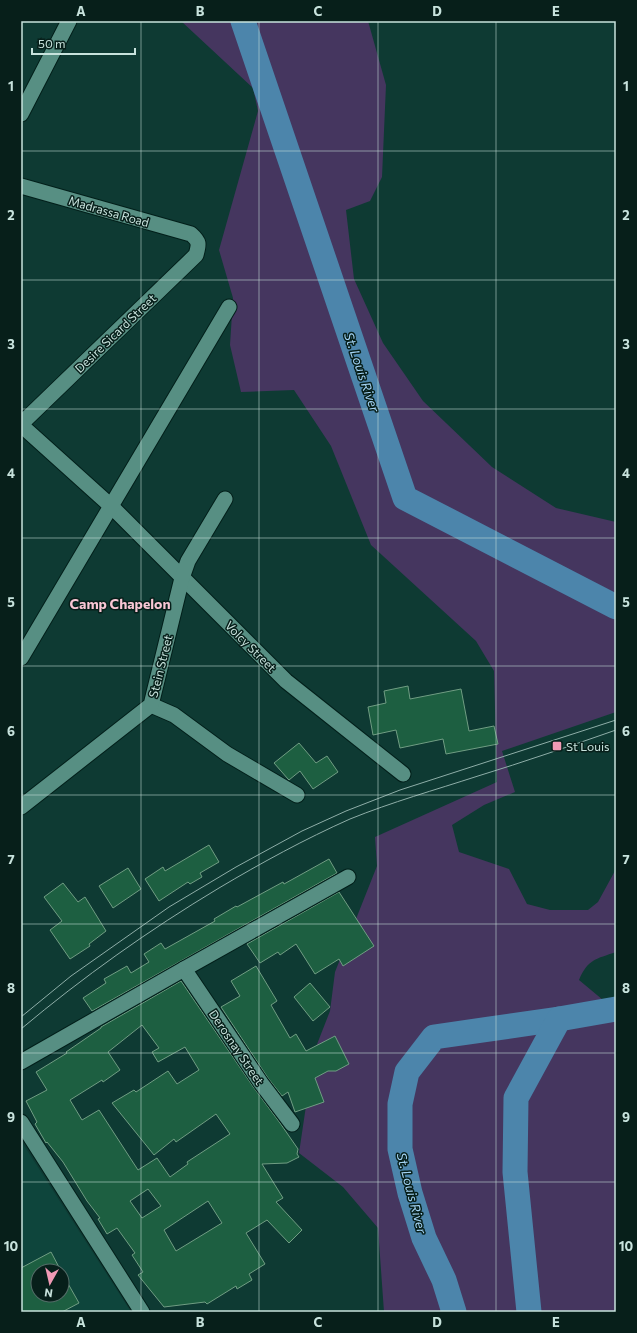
<svg xmlns="http://www.w3.org/2000/svg" width="637" height="1333" font-family="Commissioner,sans-serif">
  <style>
    .built { fill: #0e453c; fill-rule: evenodd }
    .green { fill: #45365f }
    .lines { fill: none; stroke-linecap: round; stroke-linejoin: round }
    .river { stroke: #4c85ab; stroke-width: 25 }
    .building { fill: #1d5f41; stroke: #709d83; fill-rule: evenodd }
    .minor-casing { stroke: #021f1a; stroke-width: 17 }
    .minor { stroke: #578f83; stroke-width: 15 }
    .tram { stroke: #8eaea8; stroke-width: 1 }
    .grid { fill: none; stroke: #c8e3dd; stroke-width: 1; stroke-opacity: 0.55 }
    .poi-dot { fill: #f09ab5; stroke: #071f1a; stroke-width: 1.5 }
    .labels { text-anchor: middle; dominant-baseline: central; stroke-width: 3; stroke-linejoin: round; paint-order: stroke }
    .street-label { font-size: 12px; fill: #c8e3dd; stroke: #071f1a }
    .poi-label { font-size: 12px; fill: #c8e3dd; stroke: #071f1a; text-anchor: start }
    .water-label { font-size: 13px; font-style: italic; fill: #a3d3f4; stroke: #071f1a }
    .quarter-label { font-size: 14px; font-weight: bold; fill: #f9c7d5; stroke: #071f1a }
    .neatline { fill: none; stroke: #c8e3dd; stroke-width: 1.5 }
    .grid-label { font-size: 13px; text-anchor: middle; font-weight: bold; fill: #c8e3dd }
  </style>
  <rect width="100%" height="100%" fill="#0e3a33"/>
  <path class="built" d="M 21,1141 L 131,1312 L 21,1312 ZM 38,1271 L 62,1271 L 62,1295 L 38,1295 Z"/>
  <path class="green" d="M 181,21 L 368,21 L 386,85 L 382,177 L 370,201 L 346,210 L 354,279 L 383,343 L 423,401 L 492,467 L 556,508 L 616,522 L 616,712 L 502,751 L 515,792 L 484,805 L 452,825 L 459,852 L 509,869 L 527,904 L 550,910 L 588,910 L 598,902 L 616,869 L 616,952 C 596,959 588,959 579,980 L 609,1005 L 616,1005 L 616,1312 L 384,1312 L 378,1228 L 343,1187 L 299,1153 L 314,1052 L 330,1011 L 335,972 L 377,866 L 375,837 L 497,782 L 494,671 L 476,641 L 371,545 L 331,446 L 294,390 L 241,392 L 230,345 L 233,298 L 219,250 L 258,111 L 253,88 Z"/>
  <g class="lines">
    <g class="river">
      <path d="M 243,21 L 405,498 L 616,607"/>
      <path d="M 454,1312 L 444,1280 L 424,1238 L 410,1193 L 400,1149 L 400,1104 L 407,1072 L 434,1037 L 559,1019"/>
      <path d="M 529,1312 L 515,1172 L 516,1098 L 559,1019 L 616,1009"/>
    </g>
  </g>
  <g class="building">
    <path d="M 408,686 L 410,699 L 461,689 L 469,731 L 494,726 L 498,744 L 446,754 L 443,739 L 400,748 L 396,730 L 373,735 L 368,707 L 386,703 L 384,691 Z"/>
    <path d="M 299,743 L 316,763 L 327,756 L 338,772 L 313,789 L 300,771 L 289,780 L 288,779 L 274,763 Z"/>
    <path d="M 209,845 L 219,862 L 200,873 L 202,877 L 190,884 L 188,882 L 159,901 L 145,879 L 163,867 L 165,871 Z"/>
    <path d="M 329,859 L 337,873 L 92,1011 L 83,998 L 106,983 L 104,979 L 127,966 L 131,973 L 149,962 L 144,954 L 161,943 L 165,949 L 215,921 L 214,919 L 236,906 L 237,907 L 283,882 L 284,884 Z"/>
    <path d="M 128,868 L 141,889 L 113,908 L 99,886 Z"/>
    <path d="M 63,883 L 78,902 L 85,897 L 106,931 L 89,944 L 90,946 L 70,959 L 50,930 L 62,921 L 44,897 Z"/>
    <path d="M 339,892 L 374,946 L 343,966 L 339,959 L 315,974 L 296,944 L 280,955 L 278,952 L 260,963 L 247,944 Z"/>
    <path d="M 256,966 L 277,1001 L 271,1005 L 290,1038 L 296,1034 L 306,1051 L 335,1036 L 349,1064 L 336,1071 L 328,1071 L 315,1078 L 324,1102 L 295,1112 L 288,1092 L 282,1096 L 268,1078 L 221,1007 L 240,996 L 231,981 Z"/>
    <path d="M 181,981 L 254,1088 L 280,1123 L 298,1149 L 297,1154 L 299,1157 L 287,1163 L 262,1164 L 283,1198 L 276,1202 L 302,1230 L 289,1243 L 267,1220 L 246,1233 L 265,1264 L 249,1274 L 252,1280 L 237,1289 L 236,1286 L 207,1304 L 205,1302 L 164,1307 L 138,1275 L 143,1272 L 132,1255 L 135,1253 L 117,1228 L 107,1234 L 98,1219 L 100,1218 L 87,1201 L 63,1162 L 47,1142 L 46,1143 L 35,1124 L 37,1122 L 26,1101 L 47,1090 L 36,1072 L 67,1053 L 66,1052 L 101,1028 L 101,1027 ZM 142,1025 L 159,1048 L 152,1052 L 158,1062 L 185,1047 L 199,1070 L 177,1084 L 168,1071 L 136,1092 L 134,1090 L 112,1103 L 154,1155 L 174,1139 L 176,1142 L 216,1114 L 230,1134 L 187,1162 L 188,1164 L 170,1177 L 157,1158 L 138,1170 L 99,1110 L 82,1120 L 70,1100 L 102,1080 L 103,1082 L 120,1070 L 108,1052 ZM 148,1189 L 161,1206 L 142,1218 L 130,1201 ZM 208,1201 L 222,1223 L 176,1251 L 164,1230 Z"/>
    <path d="M 310,983 L 330,1007 L 313,1021 L 294,997 Z"/>
    <path d="M 51,1252 L 61,1271 L 38,1271 L 38,1295 L 62,1295 L 62,1273 L 79,1303 L 62,1312 L 21,1312 L 21,1268 Z"/>
  </g>
  <g class="lines">
    <g class="minor-casing">
      <g id="minor">
        <path d="M 21,114 L 69,21"/>
        <path d="M 21,186 L 191,234 C 200,242 199,244 196,255 L 21,424"/>
        <path d="M 21,425 L 111,506 L 286,681 L 403,774"/>
        <path d="M 21,658 L 229,307"/>
        <path d="M 151,705 L 174,715 L 227,754 L 297,795"/>
        <path d="M 21,807 L 151,705 L 182,578 L 188,561 L 225,499"/>
        <path d="M 184,969 L 261,1083 L 292,1124"/>
        <path d="M 21,1062 L 184,969 L 348,877"/>
        <path d="M 21,1122 L 142,1312"/>
      </g>
    </g>
    <use href="#minor" class="minor"/>
    <g class="tram">
      <path d="M 21,1017 L 71,976 L 169,907 L 236,867 L 302,831 L 346,811 L 400,790 L 616,720"/>
      <path d="M 21,1029 C 83,977 149,930 219,888 C 261,863 305,839 350,819 C 392,802 435,790 478,776 C 524,762 570,746 616,730"/>
    </g>
  </g>
  <path class="grid" d="M 141,21 L 141,1312M 259,21 L 259,1312M 378,21 L 378,1312M 496,21 L 496,1312M 21,151 L 616,151M 21,280 L 616,280M 21,409 L 616,409M 21,538 L 616,538M 21,666 L 616,666M 21,795 L 616,795M 21,924 L 616,924M 21,1053 L 616,1053M 21,1182 L 616,1182"/>
  <rect class="poi-dot" x="552" y="741" width="10" height="10" rx="2"/>
  <g class="labels">
    <g class="street-label">
      <text transform="translate(109 211) rotate(16)">Madrassa Road</text>
      <text transform="translate(115 333) rotate(-44)">Desire Sicard Street</text>
      <text transform="translate(251 646) rotate(45)">Volcy Street</text>
      <text transform="translate(160 666) rotate(-76)">Stein Street</text>
      <text transform="translate(237 1047) rotate(56)">Derosnay Street</text>
    </g>
    <g class="poi-label">
      <text x="566" y="746">St Louis</text>
    </g>
    <g class="water-label">
      <text transform="translate(362 372) rotate(71)">St. Louis River</text>
      <text transform="translate(412 1193) rotate(75)">St. Louis River</text>
    </g>
    <g class="quarter-label">
      <text x="120" y="603">Camp Chapelon</text>
    </g>
  </g>
  <rect width="637" height="1333" fill="none" stroke="#071f1a" stroke-width="44"/>
  <g transform="translate(50 1283) rotate(188)"><circle r="19" fill="#071f1a" stroke="#546d68"/>
  <path d="M0-3L7 15L0 10L-7 15Z" fill="#f09ab5"/>
  <text y="-6" font-size="11" font-weight="bold" text-anchor="middle" fill="#c8e3dd">N</text>
  </g>
  <path d="M32 48v6h103v-6" fill="none" stroke="#c8e3dd" stroke-width="2"/>
  <text x="38" y="48" font-size="12" fill="#c8e3dd" stroke="#071f1a" stroke-width="3" paint-order="stroke">50 m</text>
  <rect x="22" y="22" width="593" height="1289" class="neatline"/>
  <g class="grid-label">
    <text x="81" y="16">A</text>
    <text x="200" y="16">B</text>
    <text x="318" y="16">C</text>
    <text x="437" y="16">D</text>
    <text x="556" y="16">E</text>
    <text x="11" y="91">1</text>
    <text x="626" y="91">1</text>
    <text x="11" y="220">2</text>
    <text x="626" y="220">2</text>
    <text x="11" y="349">3</text>
    <text x="626" y="349">3</text>
    <text x="11" y="478">4</text>
    <text x="626" y="478">4</text>
    <text x="11" y="607">5</text>
    <text x="626" y="607">5</text>
    <text x="11" y="736">6</text>
    <text x="626" y="736">6</text>
    <text x="11" y="864">7</text>
    <text x="626" y="864">7</text>
    <text x="11" y="993">8</text>
    <text x="626" y="993">8</text>
    <text x="11" y="1122">9</text>
    <text x="626" y="1122">9</text>
    <text x="11" y="1251">10</text>
    <text x="626" y="1251">10</text>
    <text x="81" y="1327">A</text>
    <text x="200" y="1327">B</text>
    <text x="318" y="1327">C</text>
    <text x="437" y="1327">D</text>
    <text x="556" y="1327">E</text>
  </g>
</svg>
